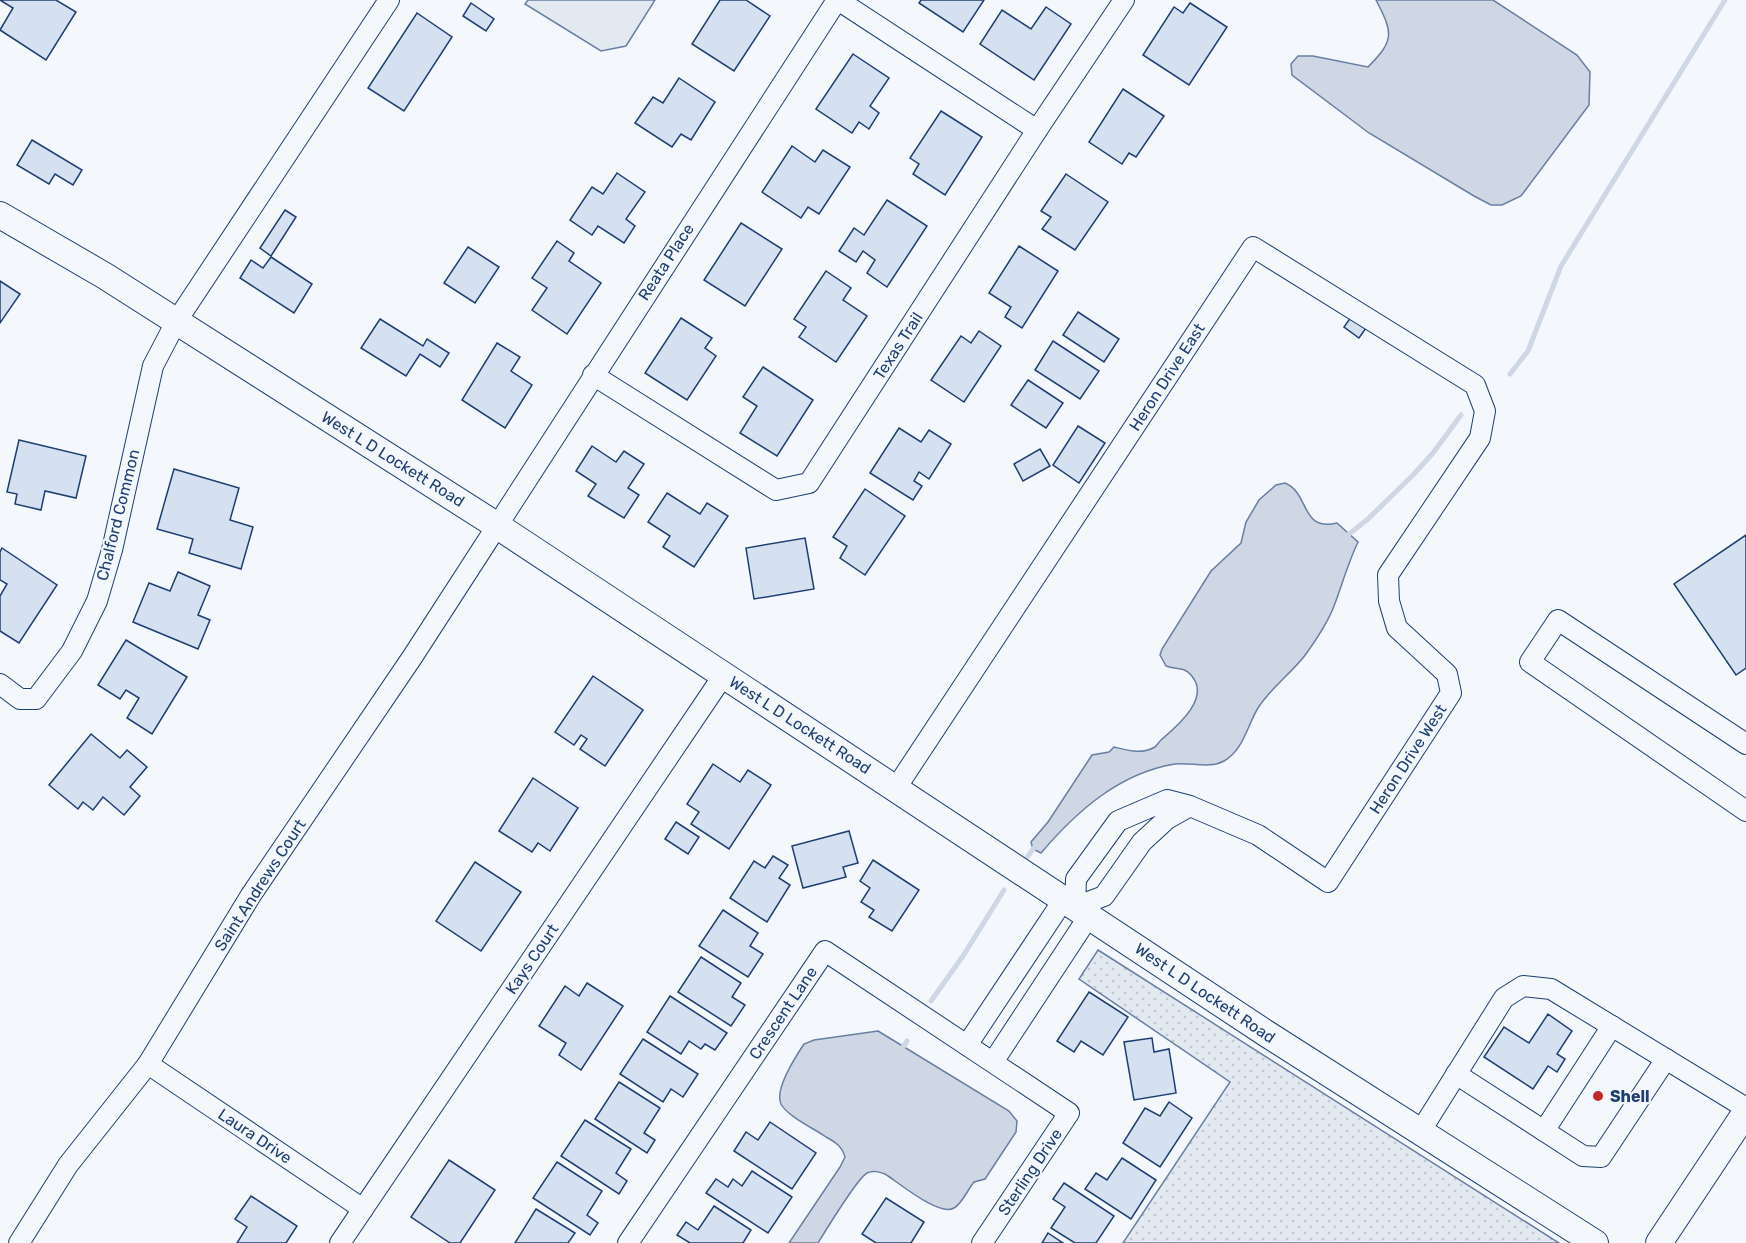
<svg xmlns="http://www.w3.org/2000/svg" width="1746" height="1243" font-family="Rubik,sans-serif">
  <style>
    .grass { fill: url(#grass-dots); stroke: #687fa3; stroke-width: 1.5 }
    .pitch { fill: #e3e9f0; stroke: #687fa3; stroke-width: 1.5 }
    .water { fill: #cfd7e4; stroke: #687fa3; stroke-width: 1.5 }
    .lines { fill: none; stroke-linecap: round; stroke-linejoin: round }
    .stream { stroke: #cfd7e4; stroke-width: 5 }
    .building { fill: #d5e0f0; stroke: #1d3f73; stroke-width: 1.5 }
    .minor-casing { stroke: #1d3f73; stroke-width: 22 }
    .major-casing { stroke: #1d3f73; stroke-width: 28 }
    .minor { stroke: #f4f7fb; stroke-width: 20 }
    .major { stroke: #f4f7fb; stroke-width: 26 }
    .poi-dot { fill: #c62828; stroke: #f4f7fb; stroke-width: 2 }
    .labels { text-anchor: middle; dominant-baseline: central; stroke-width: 4.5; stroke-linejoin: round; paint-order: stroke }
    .street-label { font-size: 16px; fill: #1d3f73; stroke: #f4f7fb }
    .poi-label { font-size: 16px; font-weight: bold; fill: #1d3f73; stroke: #f4f7fb; text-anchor: start }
  </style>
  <defs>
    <pattern id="grass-dots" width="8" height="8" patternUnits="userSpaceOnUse" patternTransform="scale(1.5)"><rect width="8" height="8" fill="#e3e9f0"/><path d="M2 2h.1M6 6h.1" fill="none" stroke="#c2c9d1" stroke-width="1.8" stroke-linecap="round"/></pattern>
  </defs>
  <rect width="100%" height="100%" fill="#f4f7fb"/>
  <path class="grass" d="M 1098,950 L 1559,1243 L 1123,1243 L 1230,1082 L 1079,979 Z"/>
  <path class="pitch" d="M 528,0 L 655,0 L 626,46 L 601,51 L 525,4 Z"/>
  <g class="water">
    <path d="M 1376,0 L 1493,0 L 1577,55 L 1590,72 L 1589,105 L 1521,196 L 1502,205 L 1491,205 L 1474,196 L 1369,133 L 1292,75 L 1291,64 L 1298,56 L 1313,56 L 1368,67 C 1395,40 1393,33 1376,0 Z"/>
    <path d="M 1285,483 C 1310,493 1300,532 1337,523 L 1358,542 C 1348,563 1342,585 1334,606 C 1328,622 1316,640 1306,654 C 1292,673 1271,687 1258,708 C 1247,726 1244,749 1224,761 C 1210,769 1190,762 1175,764 C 1119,773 1076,812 1041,853 L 1033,849 L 1031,842 L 1048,822 L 1092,755 L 1109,752 L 1114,747 C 1127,750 1141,755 1155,747 C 1157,745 1159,742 1161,740 C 1176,727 1212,698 1191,675 C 1184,666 1175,670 1166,666 L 1160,655 L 1162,649 L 1211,571 L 1241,543 L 1246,522 L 1259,500 L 1276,485 Z"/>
    <path d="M 878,1031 L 1009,1111 L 1017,1121 L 1016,1132 L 985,1179 L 974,1182 C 968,1189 962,1204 954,1208 C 939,1217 898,1182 885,1174 C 879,1172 873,1170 867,1173 C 857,1179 826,1230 818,1243 L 789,1243 L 840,1167 L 845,1157 C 842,1146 835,1142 826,1137 C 815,1129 787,1116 781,1104 C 774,1089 796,1056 804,1044 L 814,1040 Z"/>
  </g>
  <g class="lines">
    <g class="stream">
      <path d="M 1510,374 L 1528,351 L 1561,266 L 1725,0"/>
      <path d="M 1344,538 L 1368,519 L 1413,475 L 1433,453 L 1461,415"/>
      <path d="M 1027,857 L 1037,844"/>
      <path d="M 931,1001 L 963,956 L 1004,890"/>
      <path d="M 901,1050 L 907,1041"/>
    </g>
  </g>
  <g class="building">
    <path d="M 0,0 L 56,0 L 76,12 L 46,60 L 0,30 L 13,8 Z"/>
    <path d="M 720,0 L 746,0 L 770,16 L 734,71 L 692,44 Z"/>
    <path d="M 921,0 L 984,0 L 963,32 L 919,3 Z"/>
    <path d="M 471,3 L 494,19 L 486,31 L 463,16 Z"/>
    <path d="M 1190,3 L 1227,27 L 1189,85 L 1143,55 L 1174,7 L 1183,13 Z"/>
    <path d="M 1046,7 L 1071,24 L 1034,80 L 980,44 L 1002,10 L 1031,29 Z"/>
    <path d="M 417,13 L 452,37 L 404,111 L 368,88 Z"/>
    <path d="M 853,54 L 889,78 L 870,106 L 879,113 L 869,129 L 859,122 L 852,133 L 816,109 Z"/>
    <path d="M 679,78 L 715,102 L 691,140 L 681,134 L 672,147 L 635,123 L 653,97 L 663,103 Z"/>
    <path d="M 1123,89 L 1164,116 L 1136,157 L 1129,153 L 1122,164 L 1089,142 Z"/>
    <path d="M 941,111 L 982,137 L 945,195 L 913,174 L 919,164 L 910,158 Z"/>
    <path d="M 32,140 L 82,170 L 73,185 L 55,174 L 49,184 L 17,165 Z"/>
    <path d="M 792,146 L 815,162 L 823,150 L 850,167 L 819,214 L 808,207 L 801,218 L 762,192 Z"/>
    <path d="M 617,173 L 645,192 L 626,219 L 635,226 L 624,243 L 598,226 L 592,235 L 570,220 L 592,187 L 603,194 Z"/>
    <path d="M 1066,174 L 1108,202 L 1075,250 L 1042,229 L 1051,217 L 1041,211 Z"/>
    <path d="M 887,200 L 927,226 L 887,287 L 867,273 L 875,260 L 863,251 L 856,262 L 839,251 L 854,228 L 864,235 Z"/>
    <path d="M 285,210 L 296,217 L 271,256 L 260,248 Z"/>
    <path d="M 741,223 L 782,249 L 745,306 L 704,280 Z"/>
    <path d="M 557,241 L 574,253 L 569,261 L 601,283 L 567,334 L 532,310 L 547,288 L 532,278 Z"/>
    <path d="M 1019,246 L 1058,271 L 1022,328 L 1005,317 L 1011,307 L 989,293 Z"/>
    <path d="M 468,247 L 499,267 L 475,303 L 444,283 Z"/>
    <path d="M 271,257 L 312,284 L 294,313 L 240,278 L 251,260 L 263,268 Z"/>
    <path d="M 826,271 L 851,288 L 843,300 L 867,316 L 836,362 L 799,337 L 806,327 L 794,319 Z"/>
    <path d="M 0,281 L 20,294 L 0,323 Z"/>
    <path d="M 1078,312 L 1119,339 L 1104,362 L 1063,335 Z"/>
    <path d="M 1351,317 L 1366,328 L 1359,338 L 1344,327 Z"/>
    <path d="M 681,318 L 712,338 L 705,348 L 716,356 L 687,400 L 645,373 Z"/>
    <path d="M 380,319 L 423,346 L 427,339 L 449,353 L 440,367 L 420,354 L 406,376 L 361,348 Z"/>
    <path d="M 979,331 L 1001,346 L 964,402 L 931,380 L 961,336 L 971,343 Z"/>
    <path d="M 1053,341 L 1099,371 L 1080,399 L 1035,370 Z"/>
    <path d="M 497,343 L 520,357 L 511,371 L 532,385 L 505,428 L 462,400 Z"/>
    <path d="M 763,367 L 813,400 L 777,456 L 740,433 L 757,406 L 743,397 Z"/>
    <path d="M 1028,380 L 1063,403 L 1046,428 L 1011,405 Z"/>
    <path d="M 1078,426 L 1105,443 L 1079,483 L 1053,465 Z"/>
    <path d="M 899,428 L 921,442 L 929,430 L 951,444 L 929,479 L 919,472 L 914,481 L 922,486 L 913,500 L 870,473 Z"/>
    <path d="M 19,440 L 86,456 L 76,498 L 45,491 L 41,510 L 15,504 L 17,494 L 7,492 Z"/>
    <path d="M 592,446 L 616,462 L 624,451 L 644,464 L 628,488 L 639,495 L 624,518 L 588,496 L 596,484 L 576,471 Z"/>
    <path d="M 1040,449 L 1050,466 L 1023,481 L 1014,464 Z"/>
    <path d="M 174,469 L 239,488 L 230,520 L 253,527 L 241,569 L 189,553 L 193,539 L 157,529 Z"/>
    <path d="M 865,489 L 905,516 L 865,575 L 840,558 L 847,546 L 833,537 Z"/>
    <path d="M 667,493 L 700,514 L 707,503 L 728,516 L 694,567 L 663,547 L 670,536 L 648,522 Z"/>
    <path d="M 1746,535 L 1746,668 L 1736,675 L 1674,584 Z"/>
    <path d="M 805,538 L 814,589 L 754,599 L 746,548 Z"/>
    <path d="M 2,548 L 57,585 L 19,643 L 0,631 L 0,596 L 7,584 L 0,580 L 0,552 Z"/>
    <path d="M 178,572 L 210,586 L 198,615 L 210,620 L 198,649 L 133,622 L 149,583 L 170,591 Z"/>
    <path d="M 126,640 L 187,677 L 152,734 L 127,718 L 139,698 L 126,690 L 120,699 L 98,685 Z"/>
    <path d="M 593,676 L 643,710 L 605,766 L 580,749 L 587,739 L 581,735 L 574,745 L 555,732 Z"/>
    <path d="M 91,734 L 120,758 L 127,750 L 147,767 L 130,787 L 140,796 L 124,815 L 103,797 L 93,810 L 83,802 L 78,809 L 49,785 Z"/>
    <path d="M 713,764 L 740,782 L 748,770 L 771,785 L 729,849 L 691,824 L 699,812 L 687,804 Z"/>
    <path d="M 533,778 L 578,808 L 550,851 L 538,843 L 532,852 L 499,831 Z"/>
    <path d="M 676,822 L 699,837 L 688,854 L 665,839 Z"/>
    <path d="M 849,831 L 858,863 L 843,867 L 846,877 L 803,888 L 792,846 Z"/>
    <path d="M 773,856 L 788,865 L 779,878 L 790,885 L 767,922 L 730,898 L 754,861 L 765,868 Z"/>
    <path d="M 873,860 L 919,890 L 892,931 L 869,917 L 874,910 L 861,902 L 870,888 L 860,881 Z"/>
    <path d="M 475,862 L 521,892 L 481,951 L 436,921 Z"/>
    <path d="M 723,910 L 758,933 L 750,946 L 763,954 L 748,977 L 699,946 Z"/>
    <path d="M 701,957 L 741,983 L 732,997 L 745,1005 L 731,1026 L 678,992 Z"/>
    <path d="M 587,983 L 623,1006 L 581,1070 L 559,1055 L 566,1043 L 539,1026 L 565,986 L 579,996 Z"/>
    <path d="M 1089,992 L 1128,1017 L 1103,1055 L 1081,1041 L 1074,1052 L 1057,1041 Z"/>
    <path d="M 670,996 L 727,1033 L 715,1050 L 705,1044 L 701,1049 L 689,1041 L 681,1054 L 647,1032 Z"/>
    <path d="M 1548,1014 L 1572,1031 L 1557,1054 L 1565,1059 L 1557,1072 L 1548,1066 L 1533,1089 L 1484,1057 L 1504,1027 L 1529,1043 Z"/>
    <path d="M 1152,1038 L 1154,1052 L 1169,1049 L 1176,1093 L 1134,1100 L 1124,1042 Z"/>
    <path d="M 643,1039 L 698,1074 L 683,1097 L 671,1089 L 663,1102 L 620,1074 Z"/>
    <path d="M 619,1082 L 660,1108 L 644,1133 L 655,1140 L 647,1153 L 595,1119 Z"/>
    <path d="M 1169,1102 L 1192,1118 L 1160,1167 L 1123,1143 L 1145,1108 L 1160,1116 Z"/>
    <path d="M 585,1120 L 631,1149 L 616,1173 L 627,1181 L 619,1194 L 561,1156 Z"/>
    <path d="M 770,1122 L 816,1153 L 792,1189 L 734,1151 L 746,1132 L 758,1140 Z"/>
    <path d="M 1122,1158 L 1156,1180 L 1131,1219 L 1085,1189 L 1096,1173 L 1107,1180 Z"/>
    <path d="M 449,1160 L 495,1190 L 460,1243 L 450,1243 L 411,1217 Z"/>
    <path d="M 557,1162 L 602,1191 L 587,1215 L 598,1223 L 590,1235 L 533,1198 Z"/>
    <path d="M 752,1171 L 792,1197 L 768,1233 L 706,1193 L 716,1179 L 728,1187 L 733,1179 L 742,1186 Z"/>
    <path d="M 1064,1183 L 1114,1216 L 1096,1243 L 1075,1243 L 1051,1228 L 1065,1207 L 1053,1199 Z"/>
    <path d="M 251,1196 L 297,1226 L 286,1243 L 237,1243 L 247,1227 L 235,1219 Z"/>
    <path d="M 886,1198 L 924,1222 L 911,1243 L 876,1243 L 862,1234 Z"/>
    <path d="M 714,1206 L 751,1230 L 743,1243 L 690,1243 L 677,1235 L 686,1222 L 698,1230 Z"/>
    <path d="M 536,1209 L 575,1233 L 568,1243 L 515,1243 Z"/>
    <path d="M 1048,1233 L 1063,1243 L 1042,1243 Z"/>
  </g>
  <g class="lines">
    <g class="minor-casing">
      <g id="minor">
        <path d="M 838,0 L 1037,130"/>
        <path d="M 593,375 L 776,490 L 809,483 L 1037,130 L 1124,0"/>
        <path d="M 0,684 L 20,699 L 36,699 L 72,651 L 97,601 L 112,550 L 153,366 L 176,322 L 389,0"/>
        <path d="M 1746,744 L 1558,620 L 1530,662 L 1746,811"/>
        <path d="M 896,788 L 1253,247 L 1475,385 L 1485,411 L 1480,438 L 1388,575 L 1389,601 L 1397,628 L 1447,674 L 1451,693 L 1328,882 L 1258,835 L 1190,806 L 1167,800 L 1118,821 L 1076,879 L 1075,907 L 1104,896 L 1142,842 L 1167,819 L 1190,806"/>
        <path d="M 967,1045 L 1064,899"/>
        <path d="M 993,1062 L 1089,916"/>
        <path d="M 148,1064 L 363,1209"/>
        <path d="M 1456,1074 L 1583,1156 L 1601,1157 L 1666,1059"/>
        <path d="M 1544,1131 L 1612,1026"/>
        <path d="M 1420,1132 L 1504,998 L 1523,986 L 1551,989 L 1746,1108"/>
        <path d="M 19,1243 L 68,1165 L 148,1064 L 251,895 L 413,656 L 837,0"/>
        <path d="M 340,1243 L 723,676"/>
        <path d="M 628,1243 L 825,951 L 1069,1113 L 982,1243"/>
      </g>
    </g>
    <g class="major-casing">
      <g id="major">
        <path d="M 0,215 L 105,276 L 496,525 L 1267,1034 L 1595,1243"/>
        <path d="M 1659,1243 L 1746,1112"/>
      </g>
    </g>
    <use href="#minor" class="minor"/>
    <use href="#major" class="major"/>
  </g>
  <circle class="poi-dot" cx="1598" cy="1096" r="6"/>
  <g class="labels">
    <g class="street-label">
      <text transform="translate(666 262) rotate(-57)">Reata Place</text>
      <text transform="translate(898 346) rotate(-57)">Texas Trail</text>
      <text transform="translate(1167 377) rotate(-57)">Heron Drive East</text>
      <text transform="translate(393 459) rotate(32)">West L D Lockett Road</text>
      <text transform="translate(118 515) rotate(-76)">Chalford Common</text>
      <text transform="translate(800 725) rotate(33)">West L D Lockett Road</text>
      <text transform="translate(1408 759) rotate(-57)">Heron Drive West</text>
      <text transform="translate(260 885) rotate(-57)">Saint Andrews Court</text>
      <text transform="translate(532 959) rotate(-56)">Kays Court</text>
      <text transform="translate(1205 993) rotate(34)">West L D Lockett Road</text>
      <text transform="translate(783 1013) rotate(-56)">Crescent Lane</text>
      <text transform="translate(255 1136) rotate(34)">Laura Drive</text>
      <text transform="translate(1030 1172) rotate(-56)">Sterling Drive</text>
    </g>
    <g class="poi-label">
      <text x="1610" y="1096">Shell</text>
    </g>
  </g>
</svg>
